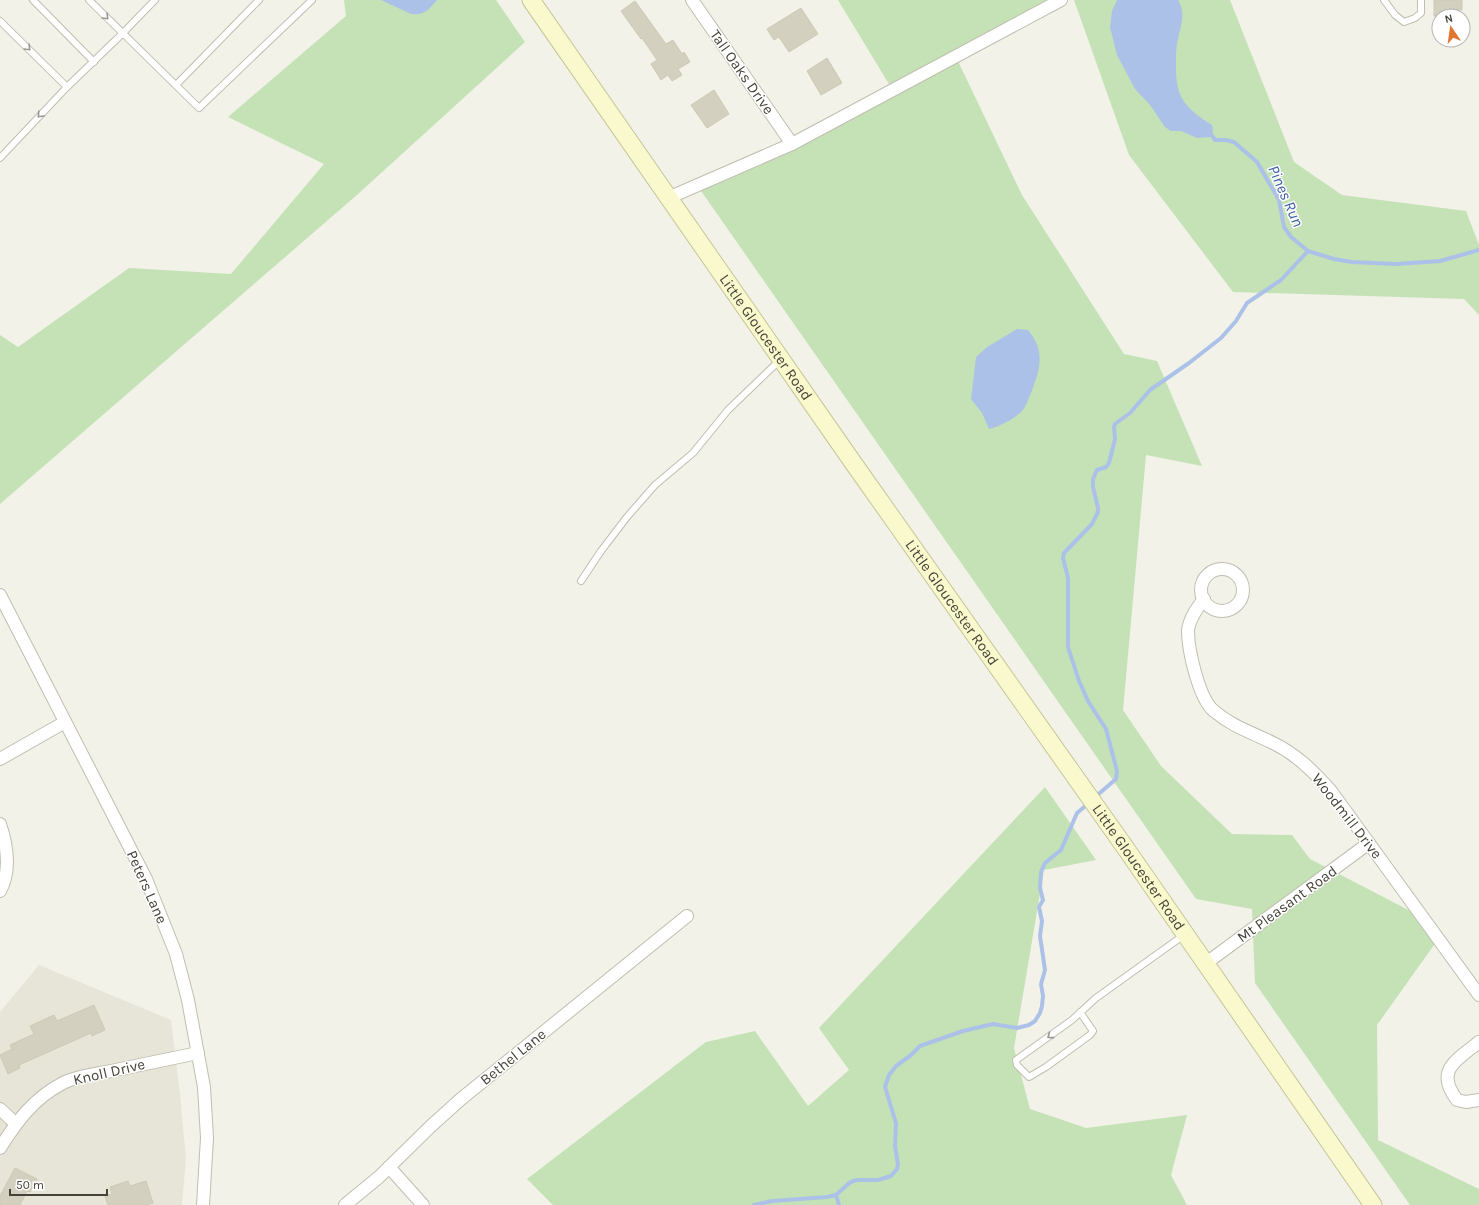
<svg xmlns="http://www.w3.org/2000/svg" width="1479" height="1205" font-family="Karla,sans-serif">
  <style>
    .residential { fill: #e6e5d8 }
    .green { fill: #c4e2b6 }
    .water { fill: #acc1e8 }
    .lines { fill: none; stroke-linecap: round; stroke-linejoin: round }
    .stream { stroke: #acc1e8; stroke-width: 4 }
    .building { fill: #d3d0bf; stroke: #cdc9b3 }
    .lane-casing { stroke: #c0beaf; stroke-width: 8 }
    .street-casing { stroke: #c0beaf; stroke-width: 14 }
    .secondary-casing { stroke: #c7c699; stroke-width: 19 }
    .lane { stroke: #fff; stroke-width: 6 }
    .street { stroke: #fff; stroke-width: 12 }
    .secondary { stroke: #f9f9cd; stroke-width: 17 }
    .oneway { stroke: #999892 }
    .labels { text-anchor: middle; dominant-baseline: central; stroke-width: 3; stroke-linejoin: round; paint-order: stroke }
    .street-label { font-size: 15px; fill: #454338; stroke: #fff }
    .water-label { font-size: 16px; font-style: italic; fill: #3d60a6; stroke: #fff }
  </style>
  <rect width="100%" height="100%" fill="#f2f2e9"/>
  <path class="residential" d="M 39,965 L 171,1020 L 180,1095 L 186,1158 L 182,1205 L 0,1205 L 0,1012 Z"/>
  <g class="green">
    <path d="M 344,0 L 496,0 L 525,42 L 358,194 L 0,504 L 0,335 L 18,347 L 129,268 L 231,274 L 324,164 L 228,117 L 346,16 Z"/>
    <path d="M 838,0 L 1055,0 L 956,57 L 1022,195 L 1124,354 L 1157,361 L 1202,466 L 1146,455 L 1123,710 L 1161,766 L 1232,834 L 1292,835 L 1310,859 L 1422,917 L 1439,938 L 1377,1025 L 1378,1140 L 1479,1189 L 1479,1205 L 1410,1205 L 1255,983 L 1252,909 L 1196,899 L 699,188 L 892,89 Z"/>
    <path d="M 1074,0 L 1230,0 L 1294,162 L 1342,195 L 1466,211 L 1479,245 L 1479,315 L 1464,299 L 1233,292 L 1129,155 Z"/>
    <path d="M 1045,787 L 1096,860 L 1044,870 L 1014,1048 L 1030,1109 L 1086,1128 L 1187,1115 L 1171,1175 L 1187,1205 L 553,1205 L 527,1179 L 706,1042 L 755,1031 L 808,1106 L 849,1070 L 819,1028 Z"/>
  </g>
  <g class="water">
    <path d="M 381,0 L 437,0 C 428,10 426,15 411,14 Z"/>
    <path d="M 1117,0 L 1178,0 C 1186,13 1181,25 1178,39 C 1176,46 1176,55 1176,63 C 1175,96 1184,108 1212,125 L 1213,131 L 1210,137 L 1197,138 L 1181,131 L 1171,131 L 1165,127 L 1150,105 L 1135,89 L 1117,55 L 1110,27 L 1112,11 Z"/>
    <path d="M 1017,329 L 1028,330 C 1046,351 1040,369 1031,393 C 1028,399 1026,408 1021,412 C 1014,419 998,427 989,429 L 982,413 L 971,399 L 976,357 L 987,347 Z"/>
  </g>
  <g class="lines">
    <g class="stream">
      <path d="M 1208,130 L 1215,140 L 1226,140 L 1234,142 L 1257,162 L 1279,200 L 1284,227 L 1291,237 L 1308,251 L 1334,259 L 1352,262 L 1396,264 L 1440,261 L 1479,250"/>
      <path d="M 1094,798 L 1116,779 L 1117,771 L 1106,729 L 1088,701 L 1079,681 L 1068,647 L 1068,578 L 1063,558 L 1064,553 L 1092,524 L 1098,512 L 1098,508 L 1093,487 L 1093,479 L 1097,470 L 1106,467 L 1109,463 L 1115,439 L 1114,427 L 1115,424 L 1130,413 L 1150,390 L 1189,363 L 1221,338 L 1236,321 L 1247,303 L 1281,280 L 1308,251"/>
      <path d="M 836,1195 L 839,1205"/>
      <path d="M 754,1205 L 772,1201 L 827,1197 L 836,1195 L 848,1184 L 853,1181 L 858,1180 L 878,1180 L 891,1176 L 897,1169 L 898,1165 L 895,1146 L 896,1123 L 885,1087 L 889,1075 L 896,1066 L 910,1056 L 920,1046 L 963,1031 L 993,1024 L 1017,1028 L 1029,1025 L 1035,1021 L 1040,1013 L 1042,1006 L 1043,996 L 1041,984 L 1045,970 L 1040,936 L 1042,921 L 1039,907 L 1043,900 L 1040,888 L 1041,872 L 1045,863 L 1061,850 L 1077,813 L 1089,803"/>
    </g>
  </g>
  <g class="building">
    <path d="M 1434,0 L 1462,0 L 1462,10 L 1450,10 L 1450,16 L 1434,16 Z"/>
    <path d="M 635,1 L 666,44 L 673,40 L 682,54 L 684,52 L 690,62 L 678,69 L 682,75 L 672,81 L 668,75 L 661,80 L 651,64 L 657,60 L 642,38 L 641,39 L 621,11 Z"/>
    <path d="M 801,8 L 818,34 L 789,52 L 779,37 L 774,40 L 767,29 Z"/>
    <path d="M 827,58 L 842,83 L 821,95 L 807,71 Z"/>
    <path d="M 714,90 L 729,114 L 707,128 L 691,105 Z"/>
    <path d="M 94,1005 L 105,1030 L 92,1036 L 91,1033 L 19,1065 L 20,1068 L 8,1074 L 0,1055 L 12,1049 L 10,1045 L 34,1034 L 30,1026 L 54,1015 L 57,1021 Z"/>
    <path d="M 15,1168 L 37,1179 L 30,1192 L 27,1191 L 20,1205 L 0,1205 L 0,1196 Z"/>
    <path d="M 128,1181 L 130,1186 L 146,1181 L 153,1203 L 147,1205 L 108,1205 L 105,1196 L 112,1194 L 110,1187 Z"/>
  </g>
  <g class="lines">
    <g class="lane-casing">
      <g id="lane">
        <path d="M 33,0 L 94,62"/>
        <path d="M 89,0 L 199,108 L 312,0"/>
        <path d="M 1384,0 L 1395,15 L 1404,22 L 1415,18 L 1421,13 L 1421,0"/>
        <path d="M 0,21 L 67,87"/>
        <path d="M 176,85 L 259,0"/>
        <path d="M 0,158 L 67,87 L 122,34 L 155,0"/>
        <path d="M 581,581 L 601,551 L 627,517 L 655,485 L 693,453 L 728,410 L 780,360"/>
        <path d="M 1080,1012 L 1093,1031 L 1090,1035 L 1046,1067 L 1029,1077 L 1017,1065 L 1016,1060 L 1072,1020 L 1096,998 L 1184,935"/>
      </g>
    </g>
    <g class="street-casing">
      <g id="street">
        <path d="M 692,0 L 792,144"/>
        <path d="M 668,198 L 792,144 L 1061,0"/>
        <circle cx="1222" cy="590" r="21"/>
        <path d="M 0,595 L 146,879 L 176,954 L 188,1000 L 204,1087 L 207,1138 L 203,1205"/>
        <path d="M 1204,599 C 1197,608 1189,619 1188,631 C 1188,650 1199,699 1214,711 C 1233,727 1251,732 1273,743 C 1296,754 1313,771 1331,791 L 1479,995"/>
        <path d="M 0,759 L 65,722"/>
        <path d="M 0,824 C 7,845 11,871 0,891"/>
        <path d="M 1205,964 L 1369,843"/>
        <path d="M 1479,1042 C 1457,1060 1434,1070 1457,1100 L 1466,1102 L 1479,1100"/>
        <path d="M 0,1109 L 15,1123"/>
        <path d="M 0,1148 C 17,1121 34,1098 63,1083 C 77,1076 96,1074 111,1071 C 140,1065 169,1059 198,1053"/>
        <path d="M 389,1167 L 423,1205"/>
        <path d="M 345,1205 L 379,1177 L 431,1126 L 461,1099 L 687,916"/>
      </g>
    </g>
    <g class="secondary-casing">
      <g id="secondary">
        <path id="s1" d="M 531,0 L 854,464 L 1129,853 L 1373,1205"/>
      </g>
    </g>
    <use href="#lane" class="lane"/>
    <use href="#street" class="street"/>
    <use href="#secondary" class="secondary"/>
  </g>
  <defs><path id="oneway-chevron" d="M-2-3.5L2.5 0L-2 3.5" fill="none" stroke-width="1.6" stroke-linecap="round" stroke-linejoin="round"/></defs>
  <g class="oneway">
    <use href="#oneway-chevron" transform="translate(106 17) rotate(45)"/>
    <use href="#oneway-chevron" transform="translate(28 48) rotate(45)"/>
    <use href="#oneway-chevron" transform="translate(40 115) rotate(133)"/>
    <use href="#oneway-chevron" transform="translate(1050 1036) rotate(144)"/>
  </g>
  <g class="labels">
    <g class="street-label">
      <text transform="translate(742 72) rotate(55)">Tall Oaks Drive</text>
      <text stroke="none"><textPath href="#s1" startOffset="411">Little Gloucester Road</textPath></text>
      <text stroke="none"><textPath href="#s1" startOffset="735">Little Gloucester Road</textPath></text>
      <text transform="translate(1347 816) rotate(52)">Woodmill Drive</text>
      <text stroke="none"><textPath href="#s1" startOffset="1059">Little Gloucester Road</textPath></text>
      <text transform="translate(147 887) rotate(66)">Peters Lane</text>
      <text transform="translate(1287 904) rotate(-36)">Mt Pleasant Road</text>
      <text transform="translate(513 1057) rotate(-39)">Bethel Lane</text>
      <text transform="translate(109 1072) rotate(-13)">Knoll Drive</text>
    </g>
    <g class="water-label">
      <text transform="translate(1286 196) rotate(66)">Pines Run</text>
    </g>
  </g>
  <g transform="translate(1451 28) rotate(347)"><circle r="19" fill="#ffffff" stroke="#b5b4af"/>
  <path d="M0-3L7 15L0 10L-7 15Z" fill="#e27630"/>
  <text y="-6" font-size="11" font-weight="bold" text-anchor="middle" fill="#454338">N</text>
  </g>
  <path d="M10 1189v6h97v-6" fill="none" stroke="#454338" stroke-width="2"/>
  <text x="16" y="1189" font-size="12" fill="#454338" stroke="#ffffff" stroke-width="3" paint-order="stroke">50 m</text>
</svg>
